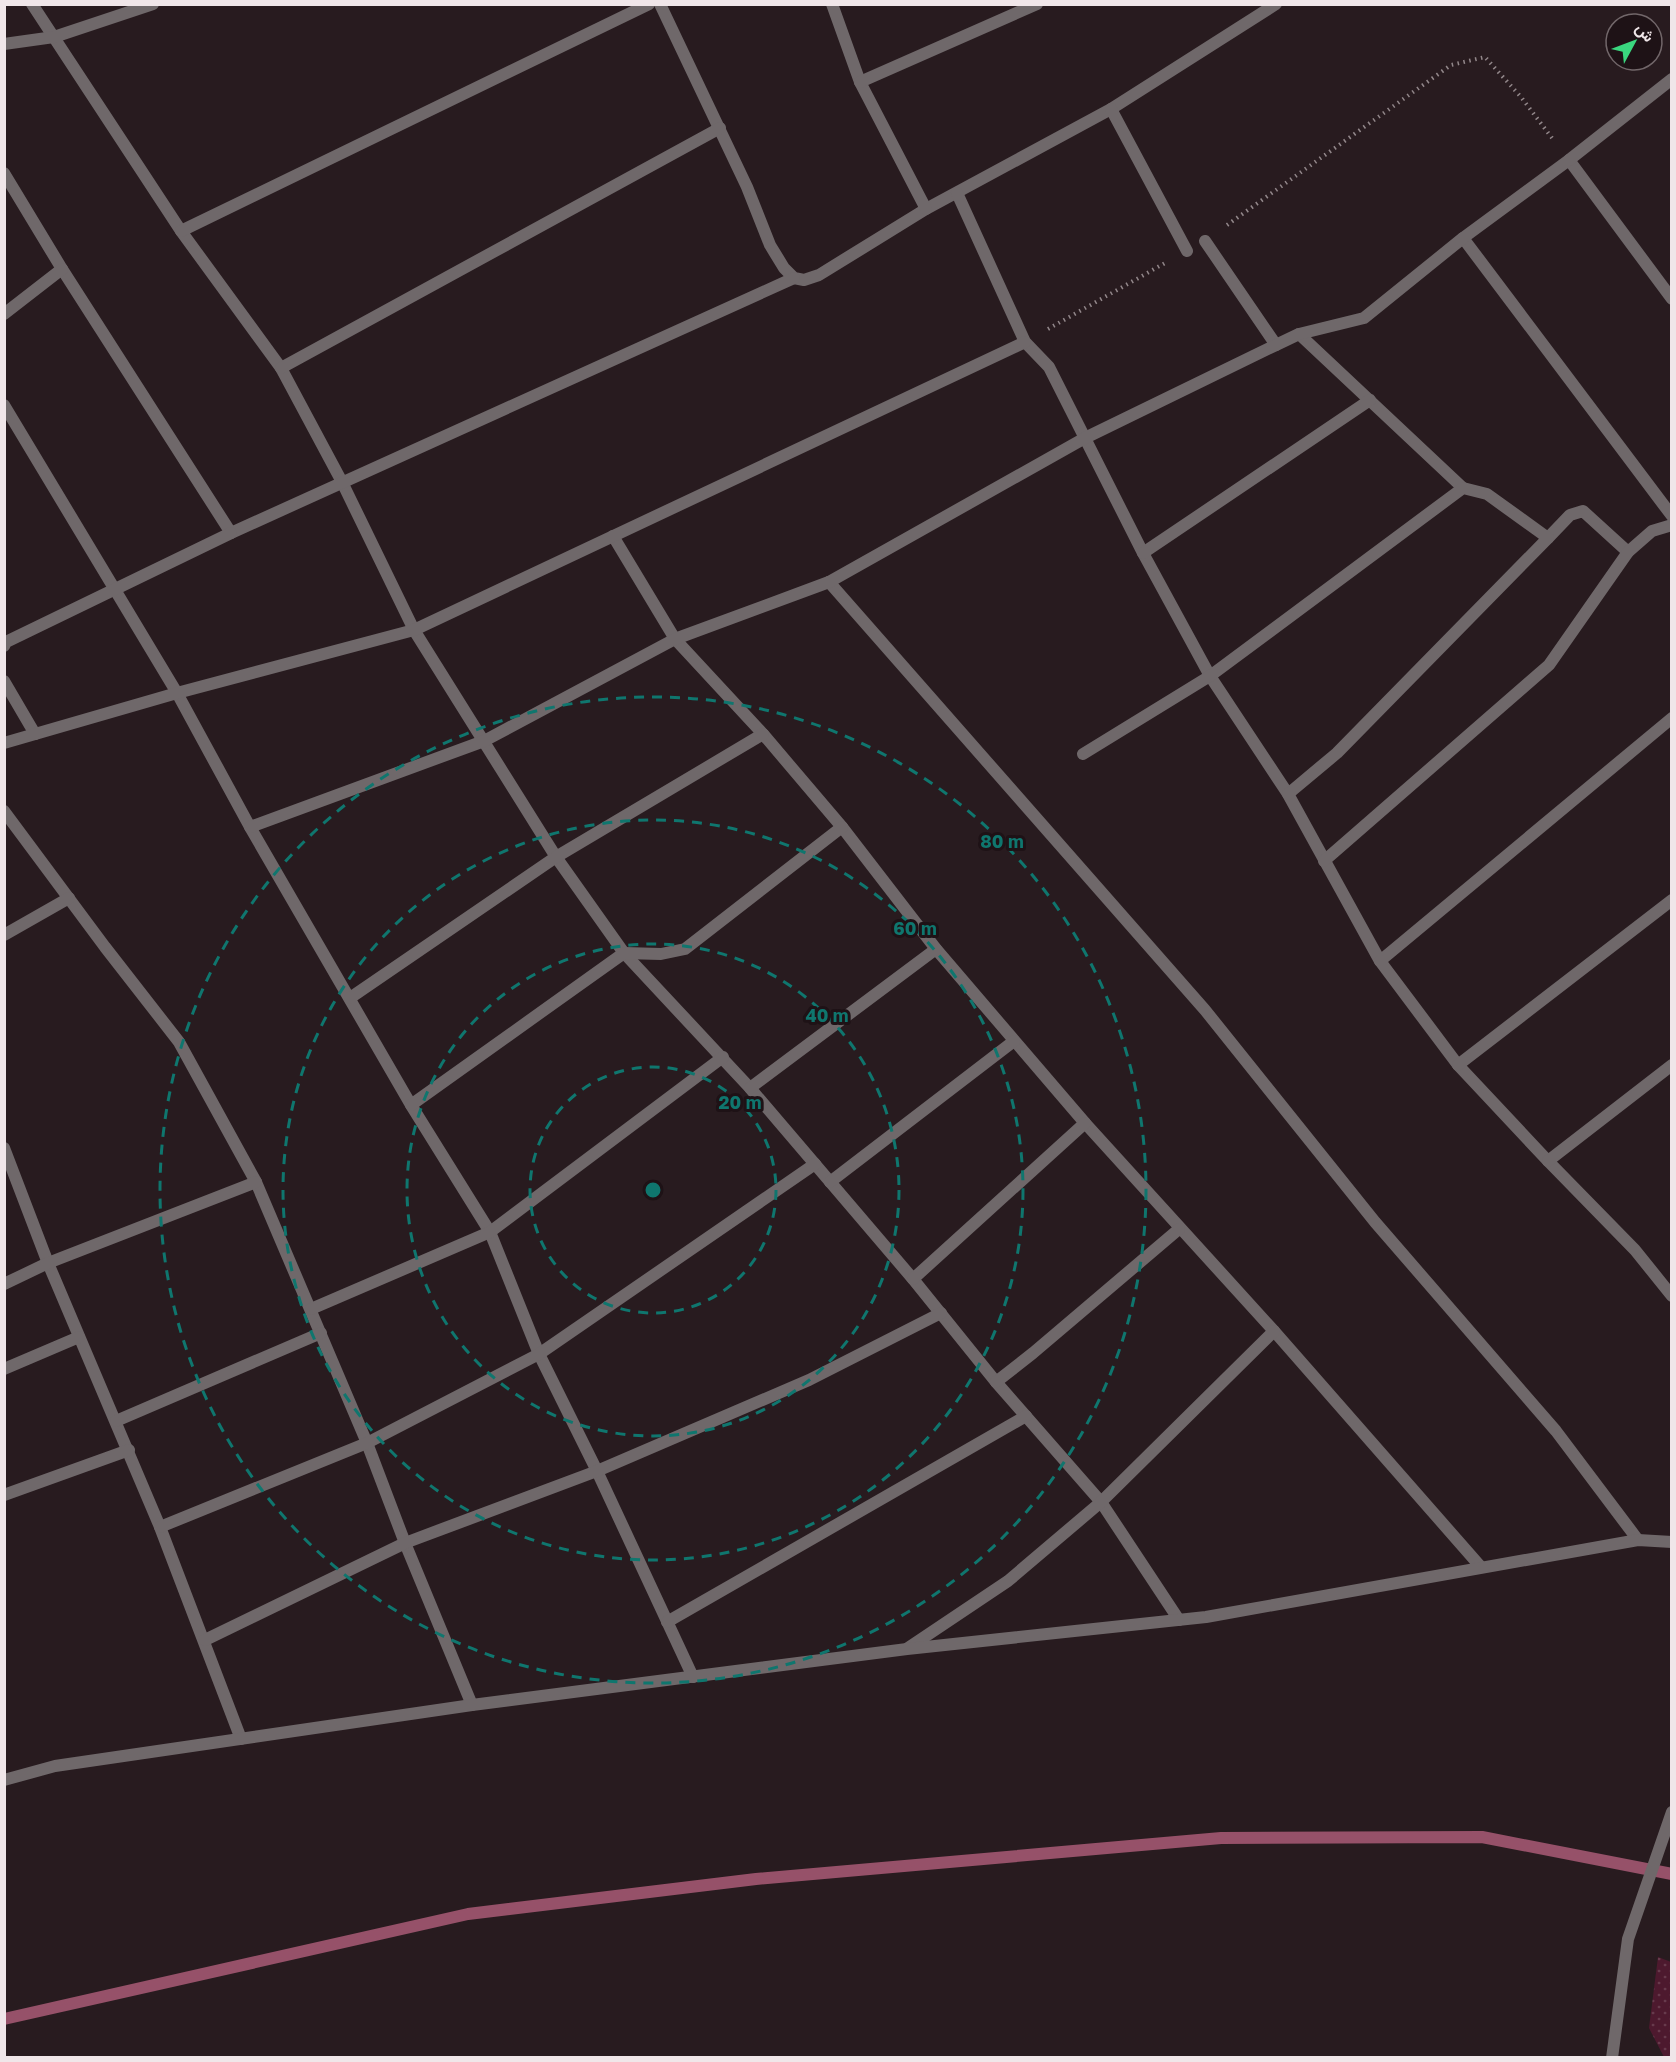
<svg xmlns="http://www.w3.org/2000/svg" width="1676" height="2062" font-family="'Golos Text',Vazirmatn,sans-serif">
  <style>
    .park { fill: url(#park-dots) }
    .lines { fill: none; stroke-linecap: round; stroke-linejoin: round }
    .stream { stroke: #965169; stroke-width: 12 }
    .path { stroke: #92878a; stroke-width: 4; stroke-dasharray: 1.5 4.5; stroke-linecap: butt }
    .street { stroke: #6f686a; stroke-width: 12 }
    .ring { fill: none; stroke: #0f766e; stroke-width: 3; stroke-dasharray: 10 8 }
    .centre { fill: #0f766e; stroke: #1e1216; stroke-width: 3 }
    .ring-label { font-size: 18px; text-anchor: middle; font-weight: bold; fill: #0f766e; stroke: #1e1216; stroke-width: 6; stroke-linejoin: round; paint-order: stroke }
  </style>
  <defs>
    <pattern id="park-dots" width="8" height="8" patternUnits="userSpaceOnUse" patternTransform="scale(1.5)"><rect width="8" height="8" fill="#4d192e"/><path d="M2 2h.1M6 6h.1" fill="none" stroke="#673a4c" stroke-width="1.8" stroke-linecap="round"/></pattern>
  </defs>
  <rect width="100%" height="100%" fill="#281b1f"/>
  <path class="park" d="M 1658,1957 L 1671,1962 L 1671,2057 L 1664,2057 L 1649,2028 Z"/>
  <g class="lines">
    <path class="stream" d="M 4,2019 L 468,1914 L 756,1879 L 1221,1838 L 1482,1837 L 1672,1874"/>
    <g class="path">
      <path d="M 1227,225 L 1451,65 L 1485,57 L 1521,97 L 1552,138"/>
      <path d="M 1048,329 L 1165,263"/>
    </g>
    <g class="street">
      <path d="M 32,4 L 181,231 L 281,368 L 342,482 L 414,630 L 556,857 L 624,953 L 750,1088 L 913,1279 L 996,1382 L 1101,1502 L 1179,1620"/>
      <path d="M 660,4 L 747,187 L 770,245 L 784,268 L 794,278 L 804,280 L 819,275 L 926,209 L 1111,109 L 1276,4"/>
      <path d="M 832,4 L 860,82 L 926,209"/>
      <path d="M 4,44 L 54,37 L 153,4"/>
      <path d="M 860,82 L 1037,4"/>
      <path d="M 1111,109 L 1187,251"/>
      <path d="M 1569,160 L 1672,299"/>
      <path d="M 4,173 L 62,269 L 231,533 L 794,278"/>
      <path d="M 957,193 L 1025,342 L 1049,367 L 1143,553 L 1210,676 L 1288,794 L 1380,961"/>
      <path d="M 181,231 L 649,4"/>
      <path d="M 1463,238 L 1672,516"/>
      <path d="M 1205,241 L 1276,345"/>
      <path d="M 4,314 L 62,269"/>
      <path d="M 1299,334 L 1463,488"/>
      <path d="M 281,368 L 720,128"/>
      <path d="M 4,405 L 177,693 L 250,827 L 411,1105 L 490,1232 L 539,1354 L 597,1471 L 693,1677"/>
      <path d="M 613,536 L 675,639 L 763,734 L 842,827 L 936,949 L 1085,1123 L 1274,1331 L 1480,1566"/>
      <path d="M 1548,538 L 1570,515 L 1583,511 L 1628,552"/>
      <path d="M 1143,553 L 1370,400"/>
      <path d="M 829,582 L 1205,1010 L 1375,1222 L 1556,1431 L 1638,1540"/>
      <path d="M 4,646 L 6,642 L 231,533"/>
      <path d="M 4,681 L 35,734"/>
      <path d="M 1672,718 L 1380,961 L 1458,1065 L 1548,1161 L 1635,1250 L 1672,1296"/>
      <path d="M 4,743 L 177,693 L 414,630 L 1025,342"/>
      <path d="M 1083,754 L 1210,676 L 1463,488 L 1487,494 L 1548,538 L 1337,753 L 1288,794"/>
      <path d="M 4,811 L 105,947 L 179,1042 L 256,1182 L 367,1443 L 405,1543 L 472,1705"/>
      <path d="M 250,827 L 484,741 L 675,639 L 829,582 L 1085,438 L 1276,345 L 1299,334 L 1364,318 L 1463,238 L 1569,160 L 1672,79"/>
      <path d="M 1324,861 L 1549,665 L 1628,552 L 1652,531 L 1672,525"/>
      <path d="M 4,935 L 69,898"/>
      <path d="M 350,998 L 556,857 L 763,734"/>
      <path d="M 1458,1065 L 1672,900"/>
      <path d="M 750,1088 L 936,949"/>
      <path d="M 411,1105 L 624,953 L 661,954 L 685,949 L 842,827"/>
      <path d="M 4,1148 L 48,1263 L 160,1527 L 241,1739"/>
      <path d="M 1548,1161 L 1672,1065"/>
      <path d="M 830,1182 L 1014,1041"/>
      <path d="M 913,1279 L 1085,1123"/>
      <path d="M 4,1284 L 48,1263 L 256,1182"/>
      <path d="M 311,1309 L 490,1232 L 723,1057"/>
      <path d="M 4,1369 L 79,1337"/>
      <path d="M 996,1382 L 1033,1353 L 1179,1229"/>
      <path d="M 116,1421 L 321,1333"/>
      <path d="M 4,1495 L 129,1450"/>
      <path d="M 160,1527 L 367,1443 L 539,1354 L 815,1164"/>
      <path d="M 667,1622 L 1026,1416"/>
      <path d="M 205,1640 L 405,1543 L 597,1471 L 809,1380 L 941,1313"/>
      <path d="M 908,1648 L 1008,1581 L 1101,1502 L 1274,1331"/>
      <path d="M 4,1780 L 55,1766 L 472,1705 L 907,1649 L 1206,1617 L 1638,1540 L 1672,1542"/>
      <path d="M 1612,2058 L 1628,1939 L 1672,1812"/>
    </g>
  </g>
  <g class="ring">
    <circle cx="653" cy="1190" r="123"/>
    <circle cx="653" cy="1190" r="246"/>
    <circle cx="653" cy="1190" r="370"/>
    <circle cx="653" cy="1190" r="493"/>
  </g>
  <circle cx="653" cy="1190" r="9" class="centre"/>
  <g class="ring-label">
    <text x="1002" y="848">80 m</text>
    <text x="915" y="935">60 m</text>
    <text x="827" y="1022">40 m</text>
    <text x="740" y="1109">20 m</text>
  </g>
  <rect width="1676" height="2062" fill="none" stroke="#f0e6e9" stroke-width="12"/>
  <g transform="translate(1634 42) rotate(49)"><circle r="28" fill="#1e1216" stroke="#72676a" stroke-width="1.5"/>
  <path d="M0-4.5L10 22L0 15L-10 22Z" fill="#3ad77f"/>
  <text y="-9" font-size="16" font-weight="bold" text-anchor="middle" fill="#f0e6e9">ش</text>
  </g>
</svg>
